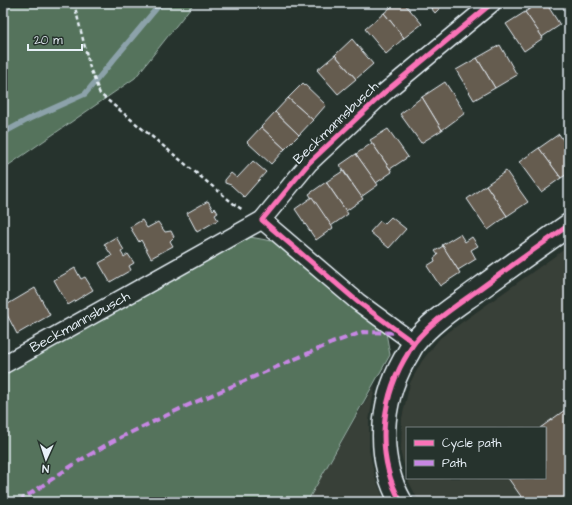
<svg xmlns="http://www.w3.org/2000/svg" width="572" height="505" font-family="'Architects Daughter',sans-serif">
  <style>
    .built { fill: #393f37 }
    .green { fill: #54735c; stroke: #9eb2aa }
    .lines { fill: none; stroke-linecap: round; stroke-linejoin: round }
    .stream { stroke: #8ca2aa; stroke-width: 5.5 }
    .building { fill: #655b4f; stroke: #e8f1f8 }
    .street-casing { stroke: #e8f1f8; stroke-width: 20 }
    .secondary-casing { stroke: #e8f1f8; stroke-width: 25 }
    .path { stroke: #e8f1f8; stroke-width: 2.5; stroke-dasharray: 4 3; stroke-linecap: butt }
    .street { stroke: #26332d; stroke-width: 17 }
    .secondary { stroke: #26332d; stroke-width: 22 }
    .quiet { stroke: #c787e3; stroke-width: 4; stroke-dasharray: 8 4; stroke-linecap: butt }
    .cycleway-casing { stroke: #26332d; stroke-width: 8 }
    .cycleway { stroke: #fb73b8; stroke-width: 5 }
    .labels { text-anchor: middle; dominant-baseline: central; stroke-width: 3.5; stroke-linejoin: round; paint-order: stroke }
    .street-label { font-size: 14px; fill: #e8f1f8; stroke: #26332d }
  </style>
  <rect width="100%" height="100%" fill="#26332d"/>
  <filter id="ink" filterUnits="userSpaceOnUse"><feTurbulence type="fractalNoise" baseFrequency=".025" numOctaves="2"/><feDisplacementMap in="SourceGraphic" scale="8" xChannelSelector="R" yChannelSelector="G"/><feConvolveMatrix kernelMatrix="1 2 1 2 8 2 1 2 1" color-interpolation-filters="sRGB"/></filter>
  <g filter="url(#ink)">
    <g class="built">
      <path d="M 569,246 L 569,502 L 419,502 L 407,478 L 545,478 L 545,428 L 407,428 L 407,476 L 401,454 L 402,418 L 410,383 L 422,361 L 440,338 Z"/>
      <path d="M 375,385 L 369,421 L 369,450 L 375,477 L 385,502 L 307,502 Z"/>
    </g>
    <g class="green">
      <path d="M 3,3 L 194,3 L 135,78 L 3,169 Z"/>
      <path d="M 250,237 L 277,242 L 385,327 L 390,355 L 307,502 L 3,502 L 3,373 Z"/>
    </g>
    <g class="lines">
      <path class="stream" d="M 3,133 L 29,119 L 85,94 L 161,3"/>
    </g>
    <g class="building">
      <path d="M 396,3 L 404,3 L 422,24 L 404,38 L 384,13 Z"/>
      <path d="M 427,3 L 445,3 L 435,13 Z"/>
      <path d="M 538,3 L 546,3 L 560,25 L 542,37 L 525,12 Z"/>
      <path d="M 525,12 L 543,38 L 524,51 L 506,24 Z"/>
      <path d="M 384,13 L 404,38 L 386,54 L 365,29 Z"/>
      <path d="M 352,39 L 373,64 L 356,79 L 335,55 Z"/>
      <path d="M 500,45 L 517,75 L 495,88 L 477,58 Z"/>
      <path d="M 335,55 L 356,79 L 338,94 L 317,70 Z"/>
      <path d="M 477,58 L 495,88 L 474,100 L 456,70 Z"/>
      <path d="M 445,82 L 465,113 L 442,130 L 422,97 Z"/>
      <path d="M 303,83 L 326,105 L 313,120 L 288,98 Z"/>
      <path d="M 422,97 L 442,130 L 421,143 L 400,114 Z"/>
      <path d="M 288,98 L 313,120 L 299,135 L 275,112 Z"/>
      <path d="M 275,112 L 299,135 L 285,149 L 261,127 Z"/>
      <path d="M 261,127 L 285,149 L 271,164 L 247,142 Z"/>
      <path d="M 388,129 L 408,157 L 390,169 L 370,140 Z"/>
      <path d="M 559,134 L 569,149 L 569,173 L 561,178 L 539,148 Z"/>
      <path d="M 372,143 L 392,172 L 376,183 L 356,154 Z"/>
      <path d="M 539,148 L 561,178 L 541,192 L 519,162 Z"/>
      <path d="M 356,154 L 378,185 L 361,197 L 340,165 Z"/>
      <path d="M 253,161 L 266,172 L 244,197 L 231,185 L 225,183 L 225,180 L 231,173 L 237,178 Z"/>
      <path d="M 343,171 L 363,199 L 346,211 L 326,182 Z"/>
      <path d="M 506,171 L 528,202 L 507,216 L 486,185 Z"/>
      <path d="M 326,182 L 348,214 L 331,226 L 309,194 Z"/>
      <path d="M 486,185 L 507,216 L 488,230 L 467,199 Z"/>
      <path d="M 312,197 L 333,228 L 316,240 L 295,209 Z"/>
      <path d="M 208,201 L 213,210 L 215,208 L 218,213 L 215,215 L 218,220 L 197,232 L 187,213 Z"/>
      <path d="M 391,217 L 406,229 L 389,248 L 370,232 L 380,221 L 384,224 Z"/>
      <path d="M 142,220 L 147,228 L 158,222 L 165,232 L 171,231 L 174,237 L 170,241 L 173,246 L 151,258 L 141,240 L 139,242 L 130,227 Z"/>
      <path d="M 460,234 L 465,242 L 472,237 L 478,246 L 471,250 L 476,259 L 458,270 L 442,245 Z"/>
      <path d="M 116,237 L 124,250 L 121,252 L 124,257 L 128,254 L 134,263 L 129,266 L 131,270 L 110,282 L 99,263 L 112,256 L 104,244 Z"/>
      <path d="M 443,246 L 460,273 L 440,286 L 427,266 L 435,261 L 434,258 L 438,255 L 435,251 Z"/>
      <path d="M 75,268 L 81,279 L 85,277 L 93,290 L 68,305 L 54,280 Z"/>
      <path d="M 35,288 L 50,315 L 17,334 L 3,307 Z"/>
      <path d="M 569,407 L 569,502 L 525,502 L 508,478 L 545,478 L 545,428 L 540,428 Z"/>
    </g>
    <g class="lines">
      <g class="street-casing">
        <g id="street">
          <path d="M 262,220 L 358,302 L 414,343"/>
          <path d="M 3,365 L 262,220 L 309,163 L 385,92 L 492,3"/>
        </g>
      </g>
      <g class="secondary-casing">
        <path id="secondary" d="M 401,502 C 376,458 380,403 404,360 C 408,354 411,347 415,342 C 432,321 456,306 478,290 C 508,268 539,246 569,225"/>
      </g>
      <path class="path" d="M 74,3 L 90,68 L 100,94 L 234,204 L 243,210"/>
      <use href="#street" class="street"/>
      <use href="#secondary" class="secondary"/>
      <path class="quiet" d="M 18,502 L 79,461 L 113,441 L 184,407 L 332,343 L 363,332 L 399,333"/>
      <g class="cycleway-casing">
        <g id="cycleway">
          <path d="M 414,343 L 358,302 L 262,220 L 309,163 L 385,92 L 492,3"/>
          <path d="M 401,502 C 376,458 380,403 404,360 C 408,354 411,347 415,342 C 432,321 456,306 478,290 C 508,268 539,246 569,225"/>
        </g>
      </g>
      <use href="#cycleway" class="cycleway"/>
    </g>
  </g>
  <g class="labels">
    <g class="street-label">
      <text transform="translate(336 123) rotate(-44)">Beckmannsbusch</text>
      <text transform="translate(80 322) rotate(-29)">Beckmannsbusch</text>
    </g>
  </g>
  <rect width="572" height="505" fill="none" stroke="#26332d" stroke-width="16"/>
  <rect x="8" y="8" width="556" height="489" fill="none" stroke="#e8f1f8" stroke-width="1.5" filter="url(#ink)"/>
  <rect x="406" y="427" width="140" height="52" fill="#26332d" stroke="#747f7e"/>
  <rect x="414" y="440" width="20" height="6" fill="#fb73b8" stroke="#747f7e"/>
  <text x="442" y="447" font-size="12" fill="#e8f1f8">Cycle path</text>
  <rect x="414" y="460" width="20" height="6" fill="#c787e3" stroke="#747f7e"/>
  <text x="442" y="467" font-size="12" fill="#e8f1f8">Path</text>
  <g transform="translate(46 459) rotate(183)" stroke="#26332d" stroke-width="3" paint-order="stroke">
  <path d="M0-3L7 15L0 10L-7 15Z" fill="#e8f1f8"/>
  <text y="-6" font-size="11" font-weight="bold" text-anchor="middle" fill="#e8f1f8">N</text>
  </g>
  <path d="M28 44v6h54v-6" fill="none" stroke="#e8f1f8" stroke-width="2"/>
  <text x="34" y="44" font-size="12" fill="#e8f1f8" stroke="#26332d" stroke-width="3" paint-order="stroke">20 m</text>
</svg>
